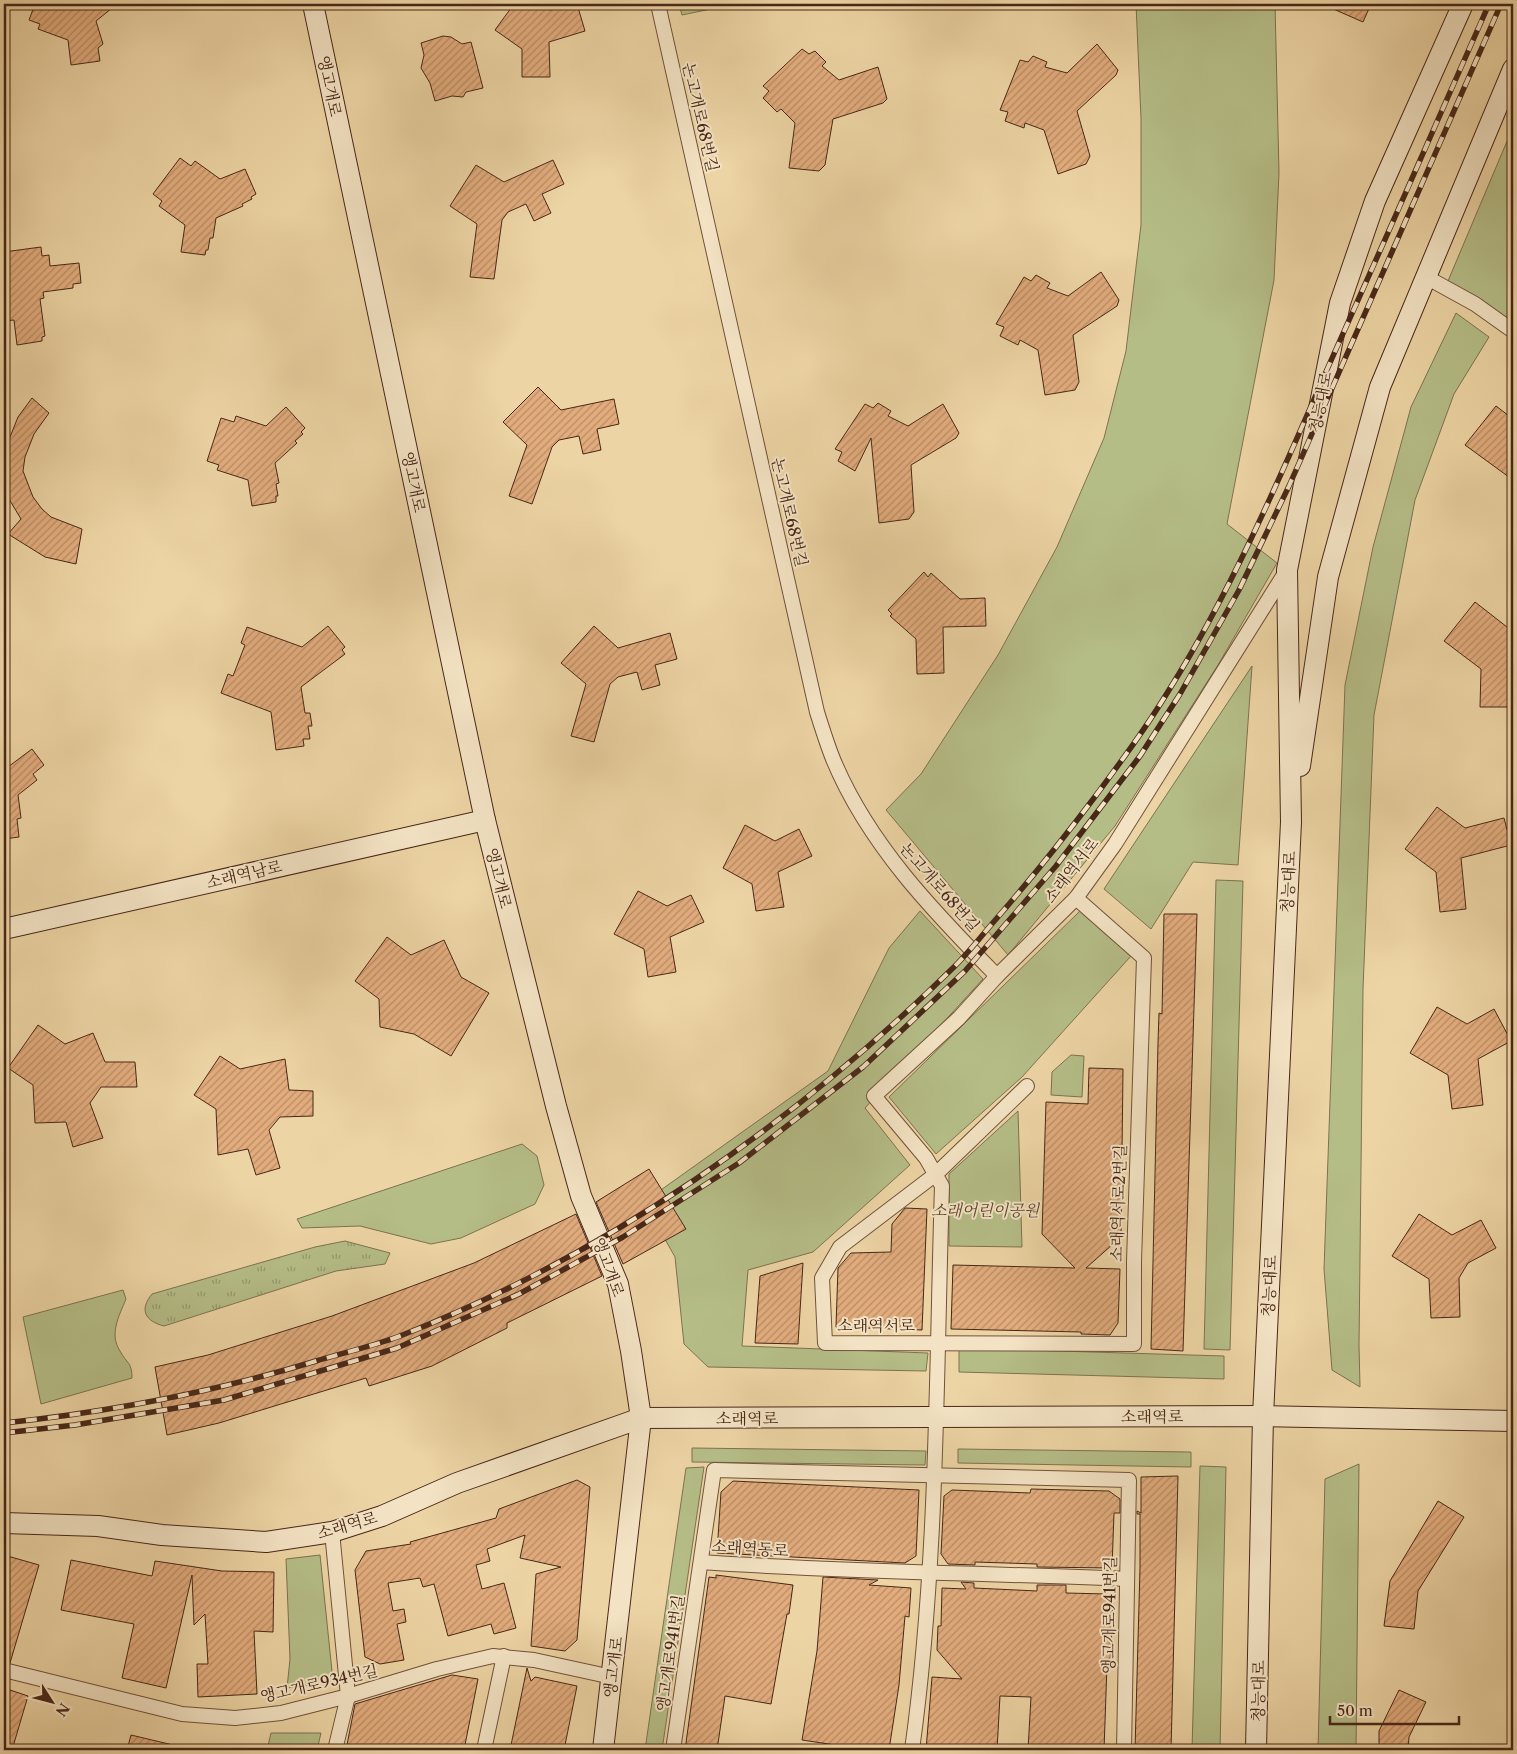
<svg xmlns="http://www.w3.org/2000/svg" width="1517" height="1754" font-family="'Libre Caslon Text','Noto Serif KR',serif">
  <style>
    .grass { fill: url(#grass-tufts); stroke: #7e7250 }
    .green { fill: #b5bd87; stroke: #7e7250 }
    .building { fill: url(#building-hatch); stroke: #482718 }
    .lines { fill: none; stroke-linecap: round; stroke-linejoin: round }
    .street-casing { stroke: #71523b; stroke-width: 16 }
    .secondary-casing { stroke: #482718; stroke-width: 22 }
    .street { stroke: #f3e3c4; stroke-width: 14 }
    .secondary { stroke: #f3e3c4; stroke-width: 20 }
    .rail-casing { stroke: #482718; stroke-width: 5.5 }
    .rail { stroke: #f3e3c4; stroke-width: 4; stroke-dasharray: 11; stroke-linecap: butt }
    .labels { text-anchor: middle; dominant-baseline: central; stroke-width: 4; stroke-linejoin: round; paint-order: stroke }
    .street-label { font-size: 16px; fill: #482718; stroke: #f3e3c4 }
    .park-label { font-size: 16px; font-style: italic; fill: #5e452e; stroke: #f3e3c4 }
  </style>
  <defs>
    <pattern id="grass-tufts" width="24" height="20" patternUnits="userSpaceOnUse" patternTransform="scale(1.25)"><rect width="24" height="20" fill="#b5bd87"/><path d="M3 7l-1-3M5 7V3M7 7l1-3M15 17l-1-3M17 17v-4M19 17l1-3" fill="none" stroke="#959a6d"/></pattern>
    <pattern id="building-hatch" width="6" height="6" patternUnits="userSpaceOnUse" patternTransform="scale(1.25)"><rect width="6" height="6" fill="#e2ac7d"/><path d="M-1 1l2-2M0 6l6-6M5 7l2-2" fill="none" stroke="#b98c65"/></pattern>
  </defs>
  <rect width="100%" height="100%" fill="#edd4a4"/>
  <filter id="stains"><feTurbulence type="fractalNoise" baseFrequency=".004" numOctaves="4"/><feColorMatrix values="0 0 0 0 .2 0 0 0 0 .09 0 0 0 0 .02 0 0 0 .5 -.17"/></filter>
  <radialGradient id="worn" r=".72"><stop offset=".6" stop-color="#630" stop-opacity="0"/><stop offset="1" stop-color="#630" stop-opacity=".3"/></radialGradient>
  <path class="grass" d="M 345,1241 L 390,1253 L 385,1264 L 336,1271 L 164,1326 C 145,1321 139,1310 152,1294 L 315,1247 Z"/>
  <g class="green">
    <path d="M 679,4 L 735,4 L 682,15 Z"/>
    <path d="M 1136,4 L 1275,4 L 1279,173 L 1274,280 L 1227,524 L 1277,563 L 1218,665 L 1115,826 L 1008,955 L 886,810 L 921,774 L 998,655 L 1057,547 L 1104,438 L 1126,351 L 1141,225 L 1141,118 Z"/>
    <path d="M 1513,127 L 1513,323 L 1448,281 Z"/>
    <path d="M 1456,313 L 1489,337 L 1454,394 L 1415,500 L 1374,715 L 1363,989 L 1359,1346 L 1360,1387 L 1332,1370 L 1324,1269 L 1345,685 L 1373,547 L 1411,407 Z"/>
    <path d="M 1252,666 L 1238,865 L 1193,862 L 1151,929 L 1104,889 Z"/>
    <path d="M 1216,880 L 1243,881 L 1230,1350 L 1204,1349 Z"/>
    <path d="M 1081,910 L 1131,956 L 1022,1077 L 936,1154 L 889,1097 Z"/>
    <path d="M 920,911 L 983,979 L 865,1108 L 910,1165 L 813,1252 L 748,1270 L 742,1346 L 928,1353 L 926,1371 L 708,1367 L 684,1344 L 675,1257 L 644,1202 L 828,1071 L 889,948 Z"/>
    <path d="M 1071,1055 L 1084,1056 L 1082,1097 L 1051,1095 L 1052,1072 Z"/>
    <path d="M 1018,1111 L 1022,1247 L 949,1246 L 949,1174 Z"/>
    <path d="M 522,1144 L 537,1156 L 544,1185 L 535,1204 L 461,1238 L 431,1244 L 360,1226 L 302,1228 L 297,1219 Z"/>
    <path d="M 123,1290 L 126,1299 C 119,1316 109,1334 120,1351 C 127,1364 132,1362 132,1378 L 41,1404 L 23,1317 Z"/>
    <path d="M 959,1348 L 1224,1356 L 1224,1379 L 959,1372 Z"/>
    <path d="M 692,1448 L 926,1451 L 925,1465 L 692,1462 Z"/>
    <path d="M 958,1449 L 1191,1452 L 1191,1467 L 958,1463 Z"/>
    <path d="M 1359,1464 L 1356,1750 L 1318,1750 L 1325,1479 Z"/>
    <path d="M 1200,1466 L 1226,1467 L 1220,1750 L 1192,1750 Z"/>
    <path d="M 704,1467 L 662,1750 L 645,1750 L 686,1468 Z"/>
    <path d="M 320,1555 L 333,1681 L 287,1688 L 290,1659 L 286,1559 Z"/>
    <path d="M 271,1733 L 321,1733 L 317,1750 L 267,1750 Z"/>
  </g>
  <g class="building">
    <path d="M 35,4 L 117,4 L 96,21 L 103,44 L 98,48 L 100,61 L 71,65 L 68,40 L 38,29 L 40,24 L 29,20 Z"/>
    <path d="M 514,4 L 541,4 L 550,10 L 577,4 L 585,31 L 549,42 L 550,77 L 522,77 L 522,49 L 495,30 Z"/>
    <path d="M 1322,4 L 1371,4 L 1363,22 Z"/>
    <path d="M 443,36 L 451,37 L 462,44 L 471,42 L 483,88 L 466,92 L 463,97 L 452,96 L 435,101 L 430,83 L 421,68 L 424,55 L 421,43 Z"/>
    <path d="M 1097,44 L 1118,70 L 1116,75 L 1077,111 L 1090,156 L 1086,164 L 1058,174 L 1044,130 L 1025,123 L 1024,128 L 1005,121 L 1008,112 L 1000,110 L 1020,60 L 1028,62 L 1033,56 L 1047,62 L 1045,67 L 1067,73 Z"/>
    <path d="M 802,49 L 809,54 L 815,51 L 826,62 L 822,66 L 839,80 L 878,67 L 887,99 L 883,103 L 833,119 L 825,165 L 819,171 L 789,168 L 795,123 L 781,109 L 777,112 L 763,98 L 769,91 L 763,86 Z"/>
    <path d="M 180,158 L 191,166 L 195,161 L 220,179 L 245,169 L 256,194 L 251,197 L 252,199 L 242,204 L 243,206 L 216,218 L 213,238 L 210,238 L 208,250 L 206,250 L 205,255 L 181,252 L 185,225 L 159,206 L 162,201 L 153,194 Z"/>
    <path d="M 553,160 L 564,184 L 542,194 L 551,213 L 534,221 L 526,204 L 508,212 L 502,220 L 494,279 L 470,277 L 477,224 L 450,206 L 476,165 L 504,182 Z"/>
    <path d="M 41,247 L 42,256 L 49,255 L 50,266 L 79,263 L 81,283 L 73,284 L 73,288 L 43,292 L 44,298 L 40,299 L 45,336 L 42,337 L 42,341 L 17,345 L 14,320 L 4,321 L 4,252 Z"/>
    <path d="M 1101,272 L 1119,300 L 1117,306 L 1073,335 L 1079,382 L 1075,390 L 1045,395 L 1038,350 L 1020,340 L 1018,345 L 1000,336 L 1004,327 L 996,324 L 1024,277 L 1031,281 L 1036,275 L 1050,283 L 1047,288 L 1068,296 Z"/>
    <path d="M 538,387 L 561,410 L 614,399 L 619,424 L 597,429 L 601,450 L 583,454 L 579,436 L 559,440 L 552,447 L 532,504 L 509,496 L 527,445 L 503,422 Z"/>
    <path d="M 32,398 L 49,413 L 34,434 L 25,457 L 23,471 L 33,497 L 42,509 L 51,517 L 82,529 L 76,564 L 45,557 L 8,534 L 21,519 L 9,499 L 4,483 L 4,452 L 18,417 Z"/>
    <path d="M 878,403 L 891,411 L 888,416 L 908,426 L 943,404 L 959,433 L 956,438 L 911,465 L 914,512 L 909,519 L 879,523 L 871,438 L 855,471 L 838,461 L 842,452 L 835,449 L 865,404 L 873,408 Z"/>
    <path d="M 1496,406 L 1513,419 L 1513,480 L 1465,445 Z"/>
    <path d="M 286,407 L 305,428 L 301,432 L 303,434 L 295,441 L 297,443 L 275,463 L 279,483 L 276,484 L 278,496 L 276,496 L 276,502 L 252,506 L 248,480 L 217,470 L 219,465 L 207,461 L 221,418 L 234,422 L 236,416 L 266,426 Z"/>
    <path d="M 924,572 L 928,577 L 931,573 L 960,599 L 985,598 L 986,626 L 943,627 L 944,673 L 917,674 L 916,639 L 890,616 L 892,614 L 888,610 Z"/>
    <path d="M 1475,602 L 1507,627 L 1513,625 L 1510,707 L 1480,707 L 1481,669 L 1444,641 Z"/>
    <path d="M 328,626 L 345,647 L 342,650 L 345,654 L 301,687 L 305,713 L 310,713 L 312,726 L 308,726 L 310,739 L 303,739 L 304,746 L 276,750 L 271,712 L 221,693 L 228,674 L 233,676 L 245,645 L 241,643 L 247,627 L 302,647 Z"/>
    <path d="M 594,626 L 618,648 L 670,633 L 677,659 L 655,665 L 660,685 L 642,690 L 637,672 L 618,677 L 610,684 L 594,742 L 571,736 L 586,684 L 561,663 Z"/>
    <path d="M 32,749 L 44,765 L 33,774 L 37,780 L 18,795 L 21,818 L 17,819 L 19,837 L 4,839 L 4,770 Z"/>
    <path d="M 1437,807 L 1465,828 L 1504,818 L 1511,845 L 1461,858 L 1466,909 L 1440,912 L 1436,872 L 1405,849 Z"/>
    <path d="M 745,825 L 775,841 L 799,829 L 812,856 L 778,872 L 784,907 L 756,911 L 752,884 L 723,868 Z"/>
    <path d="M 638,891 L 667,906 L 691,895 L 704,922 L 670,937 L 676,972 L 648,977 L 644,949 L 614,934 Z"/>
    <path d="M 1164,914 L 1197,914 L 1183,1351 L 1151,1349 L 1158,1043 L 1159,1013 L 1162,1014 Z"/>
    <path d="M 387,937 L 411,955 L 444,940 L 461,977 L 489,993 L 451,1056 L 414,1034 L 380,1027 L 379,999 L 355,981 Z"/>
    <path d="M 1437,1007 L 1467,1024 L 1494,1009 L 1511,1041 L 1478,1059 L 1483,1105 L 1452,1109 L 1448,1075 L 1410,1053 Z"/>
    <path d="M 38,1025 L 65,1044 L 93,1033 L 105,1062 L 135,1062 L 137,1087 L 101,1087 L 90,1103 L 103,1138 L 73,1147 L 66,1122 L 35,1123 L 33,1085 L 8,1068 Z"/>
    <path d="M 220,1056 L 240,1069 L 285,1059 L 289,1090 L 313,1091 L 313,1116 L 280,1117 L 269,1130 L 280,1168 L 256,1175 L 248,1149 L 218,1155 L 216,1109 L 194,1095 Z"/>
    <path d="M 1089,1068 L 1123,1069 L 1121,1237 L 1086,1268 L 1120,1269 L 1118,1323 L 1110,1335 L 1081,1334 L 1081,1332 L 951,1329 L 953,1265 L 1075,1268 L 1042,1234 L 1046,1102 L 1088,1104 Z"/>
    <path d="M 649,1169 L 686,1229 L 623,1264 L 596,1202 Z"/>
    <path d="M 905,1208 L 927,1209 L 922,1330 L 836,1327 L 838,1268 L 851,1253 L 891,1252 L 892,1224 Z"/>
    <path d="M 576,1214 L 602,1276 L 507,1323 L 507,1328 L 432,1366 L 369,1386 L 366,1378 L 219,1423 L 167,1435 L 155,1367 L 208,1355 L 332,1316 L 474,1263 Z"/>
    <path d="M 1419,1214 L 1452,1235 L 1481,1220 L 1496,1248 L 1468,1263 L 1459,1278 L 1460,1317 L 1431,1318 L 1429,1279 L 1392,1256 Z"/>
    <path d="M 803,1263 L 798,1344 L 755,1343 L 760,1276 Z"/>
    <path d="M 1178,1476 L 1171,1750 L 1135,1750 L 1140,1568 L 1140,1514 L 1137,1514 L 1137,1511 L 1141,1513 L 1141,1477 Z"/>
    <path d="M 577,1480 L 590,1487 L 577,1640 L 565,1651 L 531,1646 L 536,1574 L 561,1567 L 520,1558 L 525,1535 L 487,1549 L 490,1561 L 476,1565 L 482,1589 L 504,1583 L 516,1628 L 494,1634 L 491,1624 L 448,1636 L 434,1584 L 423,1587 L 420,1578 L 388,1583 L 393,1611 L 404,1609 L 406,1622 L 397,1624 L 404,1660 L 380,1664 L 365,1657 L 355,1570 L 366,1551 L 411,1544 L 410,1542 L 496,1518 L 499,1509 Z"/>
    <path d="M 733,1481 L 919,1490 L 916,1556 L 905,1563 L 717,1553 L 721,1492 Z"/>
    <path d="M 1031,1489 L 1109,1491 L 1120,1499 L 1120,1513 L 1114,1513 L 1112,1568 L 1037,1567 L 1037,1564 L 975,1562 L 975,1565 L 948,1564 L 941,1554 L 944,1496 L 952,1490 L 1030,1493 Z"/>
    <path d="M 1438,1501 L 1464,1517 L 1418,1591 L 1414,1629 L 1384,1626 L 1390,1581 Z"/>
    <path d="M 4,1555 L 39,1565 L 10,1663 L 4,1661 Z"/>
    <path d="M 71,1560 L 152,1576 L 155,1561 L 222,1571 L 274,1572 L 273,1632 L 254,1631 L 257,1694 L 198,1697 L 197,1664 L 208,1664 L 205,1614 L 194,1625 L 192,1575 L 166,1688 L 122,1678 L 134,1624 L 61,1610 Z"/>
    <path d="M 716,1575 L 793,1585 L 789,1614 L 787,1614 L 771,1704 L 725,1696 L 717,1750 L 685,1750 L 709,1577 L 716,1578 Z"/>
    <path d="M 823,1577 L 878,1580 L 869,1585 L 911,1588 L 909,1617 L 905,1616 L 899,1685 L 889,1750 L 855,1750 L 855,1748 L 802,1740 L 817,1651 Z"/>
    <path d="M 961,1582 L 974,1583 L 974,1588 L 1037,1591 L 1037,1585 L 1066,1585 L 1066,1593 L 1107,1594 L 1113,1599 L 1110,1665 L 1107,1665 L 1104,1750 L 1028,1750 L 1031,1697 L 1000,1696 L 997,1750 L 926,1750 L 932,1677 L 962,1679 L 937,1650 L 938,1626 L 941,1626 L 942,1588 L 966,1589 Z"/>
    <path d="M 527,1668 L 531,1681 L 535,1677 L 577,1686 L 564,1750 L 510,1750 Z"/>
    <path d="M 452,1675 L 478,1679 L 464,1750 L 346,1750 L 355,1704 Z"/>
    <path d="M 4,1688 L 28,1696 L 12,1750 L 4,1750 Z"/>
    <path d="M 1399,1690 L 1426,1702 L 1409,1737 L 1408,1750 L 1379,1750 L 1379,1731 Z"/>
    <path d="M 131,1735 L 173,1745 L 173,1750 L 127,1750 Z"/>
  </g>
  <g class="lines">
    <g class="street-casing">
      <g id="street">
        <path d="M 658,4 L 817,712 C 822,728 827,744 833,759 C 868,844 934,912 997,976"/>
        <path d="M 1426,277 L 1475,304 L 1513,331"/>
        <path d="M 1027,1086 L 936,1174 L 840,1247 L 822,1278 L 825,1343 L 1134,1344 L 1134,1261 L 1144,958 L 1076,898"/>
        <path d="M 332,1532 L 348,1696 L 335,1750"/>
        <path d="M 701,1562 C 843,1572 985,1573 1127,1579"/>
        <path d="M 4,1670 L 182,1714 L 235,1718 L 281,1713 L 348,1696 L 437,1669 L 493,1656 L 534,1660 L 612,1677"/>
        <path d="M 484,1750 L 504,1656"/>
        <path d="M 673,1750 L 714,1470 L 1129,1480 L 1124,1750"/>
        <path d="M 912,1750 C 938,1563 936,1374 942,1186 L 926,1158 L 874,1096 L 959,1018 L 997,976 L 1076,898 L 1115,844 L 1287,570"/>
      </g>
    </g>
    <g class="secondary-casing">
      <g id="secondary">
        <path d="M 313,4 L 485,820 L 556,1106 L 581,1196 L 618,1284 L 631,1351 L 641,1418 L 603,1750"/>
        <path d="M 1300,766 L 1328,577 L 1380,387 L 1513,69"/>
        <path d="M 4,929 L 485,820"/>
        <path d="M 4,1523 L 98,1526 L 162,1535 L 266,1542 L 332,1532 L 382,1516 L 457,1483 L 641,1418 L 1263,1416 L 1513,1421"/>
        <path d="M 1256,1750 L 1263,1416 L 1291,822 L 1287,570 L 1340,303 L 1375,201 L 1463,4"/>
      </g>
    </g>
    <use href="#street" class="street"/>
    <use href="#secondary" class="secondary"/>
    <g class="rail-casing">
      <g id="rail">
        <path d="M 4,1423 C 110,1412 214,1392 316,1361 C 343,1353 373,1346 400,1336 C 607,1255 795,1123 954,967 C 969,952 983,934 997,918 C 1031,879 1063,839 1094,798 C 1120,763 1146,728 1169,690 C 1233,588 1281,475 1329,365 C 1383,245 1436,124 1489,4"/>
        <path d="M 4,1433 L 75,1425 L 224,1400 L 397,1348 L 519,1294 L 623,1237 L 739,1163 L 863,1067 L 965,971 L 1056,866 L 1140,756 L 1180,694 L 1239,590 L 1289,486 L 1501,4"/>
      </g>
    </g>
    <use href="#rail" class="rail"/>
  </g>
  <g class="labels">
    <g class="street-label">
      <text transform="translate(330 86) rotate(78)">앵고개로</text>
      <text transform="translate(701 117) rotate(77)">논고개로68번길</text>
      <text transform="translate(1320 402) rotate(-79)">청능대로</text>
      <text transform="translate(414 482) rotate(78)">앵고개로</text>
      <text transform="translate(790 512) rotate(77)">논고개로68번길</text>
      <text transform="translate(1071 870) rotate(-52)">소래역서로</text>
      <text transform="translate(244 874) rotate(-13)">소래역남로</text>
      <text transform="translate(499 878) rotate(76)">앵고개로</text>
      <text transform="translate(1288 882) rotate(-87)">청능대로</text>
      <text transform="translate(940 887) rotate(49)">논고개로68번길</text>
      <text transform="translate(1118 1203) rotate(-88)">소래역서로2번길</text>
      <text transform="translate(609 1267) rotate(70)">앵고개로</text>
      <text transform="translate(1269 1286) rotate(-87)">청능대로</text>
      <text x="876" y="1325">소래역서로</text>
      <text x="1152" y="1416">소래역로</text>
      <text x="747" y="1418">소래역로</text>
      <text transform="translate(347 1525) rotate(-16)">소래역로</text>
      <text transform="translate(750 1548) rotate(4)">소래역동로</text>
      <text transform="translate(1109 1615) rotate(-89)">앵고개로941번길</text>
      <text transform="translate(670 1653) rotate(-82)">앵고개로941번길</text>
      <text transform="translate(613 1667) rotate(-83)">앵고개로</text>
      <text transform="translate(319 1683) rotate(-13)">앵고개로934번길</text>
      <text transform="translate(1258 1691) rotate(-89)">청능대로</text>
    </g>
    <g class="park-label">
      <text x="985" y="1210">소래어린이공원</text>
    </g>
  </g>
  <rect width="1517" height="1754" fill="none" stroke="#edd4a4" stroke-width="20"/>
  <rect x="5" y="5" width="1507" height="1744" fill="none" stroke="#482718" stroke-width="2.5"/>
  <rect x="10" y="10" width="1497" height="1734" fill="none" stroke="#482718"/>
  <g transform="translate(52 1702) rotate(126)" stroke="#f3e3c4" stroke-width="4" paint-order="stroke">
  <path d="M0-4L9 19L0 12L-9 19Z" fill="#482718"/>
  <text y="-8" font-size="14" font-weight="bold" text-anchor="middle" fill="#482718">N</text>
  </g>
  <path d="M1330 1716v8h129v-8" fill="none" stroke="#482718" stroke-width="2.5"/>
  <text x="1337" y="1716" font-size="15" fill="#482718" stroke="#f3e3c4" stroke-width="4" paint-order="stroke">50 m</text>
  <rect width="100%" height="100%" filter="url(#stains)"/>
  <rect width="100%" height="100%" fill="url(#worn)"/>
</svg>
